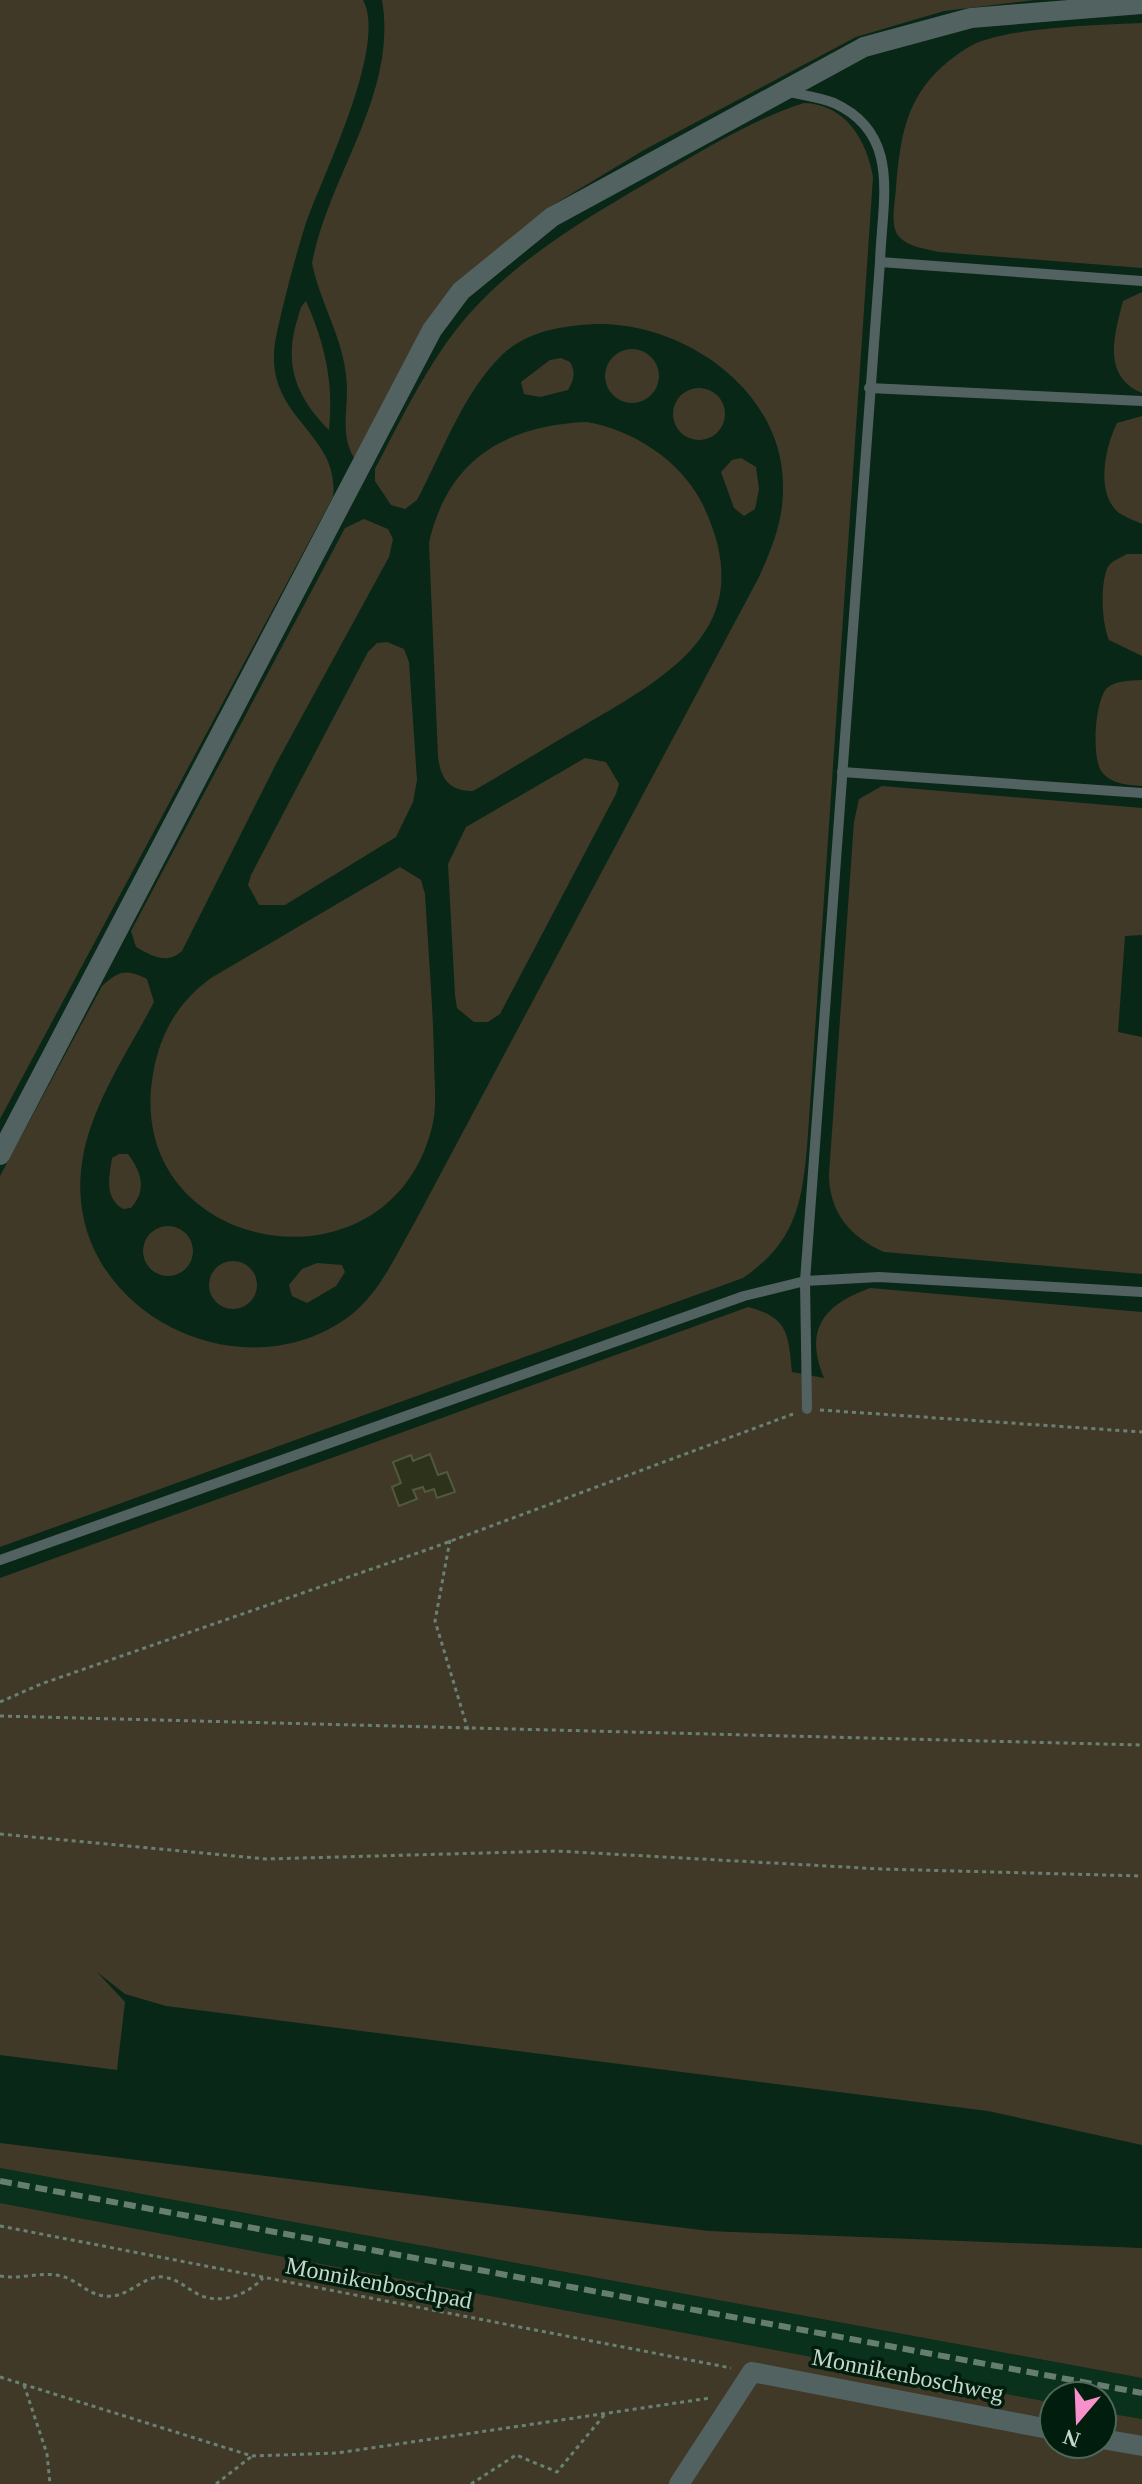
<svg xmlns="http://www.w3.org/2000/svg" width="1142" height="2484" font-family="'Times New Roman',serif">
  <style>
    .built { fill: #09311c }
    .green { fill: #413928 }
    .building { fill: #2c331a; stroke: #515a3c; stroke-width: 2 }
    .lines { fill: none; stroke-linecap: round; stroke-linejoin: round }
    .path { stroke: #698173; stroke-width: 3; stroke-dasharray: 4 4; stroke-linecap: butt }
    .service { stroke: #526261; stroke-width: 10 }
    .minor { stroke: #526261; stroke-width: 20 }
    .rail { stroke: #667e70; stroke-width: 6; stroke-dasharray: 12 6; stroke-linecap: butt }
    .labels { text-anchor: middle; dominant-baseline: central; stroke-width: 7; stroke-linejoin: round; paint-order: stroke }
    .street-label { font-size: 24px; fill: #c5d6cb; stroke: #011d0d }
  </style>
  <rect width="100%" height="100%" fill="#082716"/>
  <path class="built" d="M 0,2168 L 1142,2378 L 1142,2419 L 1102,2412 L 1102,2396 L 1054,2396 L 1054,2403 L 0,2203 Z"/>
  <g class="green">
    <path d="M 0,0 L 363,0 C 388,46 322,177 305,226 C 294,261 285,297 277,332 C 257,418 341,429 333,497 L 0,1119 Z"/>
    <path d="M 382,0 L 1035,0 L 944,11 L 856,37 L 644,150 L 553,205 L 519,231 L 407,362 L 354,458 C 341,435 347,415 347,390 C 347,343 321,307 312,263 C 329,174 398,94 382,0 Z"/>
    <path d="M 1142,23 L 1142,268 L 939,252 C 926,249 902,246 896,232 C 891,221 895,201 896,189 C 901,126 909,85 967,48 C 1000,27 1100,25 1142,23 Z"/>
    <path d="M 804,103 C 845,104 867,140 873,177 L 808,1134 C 803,1197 799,1240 743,1278 L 0,1547 L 0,1176 L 102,986 C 118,971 126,968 147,979 L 154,1002 C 128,1052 90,1106 82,1163 C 61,1307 239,1400 351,1315 C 381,1291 397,1253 416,1220 L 759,577 C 773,546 784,518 783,484 C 782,389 682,321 594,324 C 562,326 528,331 503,354 C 464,391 442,453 417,500 L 405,509 L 391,505 L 375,481 L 375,469 C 403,416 430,358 470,313 C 524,253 594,214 662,174 C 707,148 754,119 804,103 Z"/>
    <path d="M 1142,292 L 1142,393 C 1102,376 1114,336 1123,301 Z"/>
    <path d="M 306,301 C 325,344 334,383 329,430 C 298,399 284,367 296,324 C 299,316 299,307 306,301 Z"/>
    <circle cx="632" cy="376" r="27"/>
    <path d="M 561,358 L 570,362 C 576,373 574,379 568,390 L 540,397 L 524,394 L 521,382 L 550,360 Z"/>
    <circle cx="699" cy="414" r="26"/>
    <path d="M 1142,416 L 1142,524 C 1135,521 1126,517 1119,513 C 1095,494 1105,447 1117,423 Z"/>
    <path d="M 587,422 C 633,430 680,460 702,503 C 761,624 676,672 583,726 C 546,747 510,770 473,791 C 449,791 441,779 438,757 L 429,543 C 447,460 506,425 587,422 Z"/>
    <path d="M 741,458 L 756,467 L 759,489 L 755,509 L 744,516 L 734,508 L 721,472 L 732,460 Z"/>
    <path d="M 364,519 L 388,529 L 393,539 L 389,557 L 277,762 L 182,951 C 167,965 152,956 136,947 L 131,931 L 345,528 Z"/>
    <path d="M 1127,554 L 1142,554 L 1142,656 L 1109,640 C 1102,623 1100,587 1107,569 C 1110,561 1120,558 1127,554 Z"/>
    <path d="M 387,642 L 404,649 L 409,662 L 417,780 L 413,802 L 396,837 L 285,905 L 259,905 L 248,885 L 251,875 L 368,652 L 377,643 Z"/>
    <path d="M 1142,680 L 1142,786 C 1128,785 1111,784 1102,772 C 1091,759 1095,700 1107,688 C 1116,680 1130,681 1142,680 Z"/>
    <path d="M 585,758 L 606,762 L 619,784 L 616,794 L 500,1014 L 488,1022 L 474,1022 L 457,1008 L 455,995 L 448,864 L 466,827 Z"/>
    <path d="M 882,786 L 1142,808 L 1142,935 L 1125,936 L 1118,1032 L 1142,1037 L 1142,1274 L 884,1252 C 850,1237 829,1212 829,1174 L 854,822 L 859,799 Z"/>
    <path d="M 400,867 L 421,880 L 425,894 C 428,949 433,1003 434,1058 C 434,1082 438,1108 431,1131 C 384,1303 122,1252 153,1074 C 160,1033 178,1002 211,978 Z"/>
    <path d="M 119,1154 L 128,1154 C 142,1173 147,1190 131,1208 L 123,1209 C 104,1197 109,1178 112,1158 Z"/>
    <circle cx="168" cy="1251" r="25"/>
    <circle cx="233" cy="1285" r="24"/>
    <path d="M 317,1263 L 342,1265 L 345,1272 L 336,1286 L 307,1303 L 292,1296 L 289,1285 L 302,1269 Z"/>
    <path d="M 870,1288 L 1142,1312 L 1142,2145 L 988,2111 L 166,2006 L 125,1994 L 97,1972 L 125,2002 L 117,2070 L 0,2055 L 0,1578 L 748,1307 C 789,1318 788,1334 792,1372 L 824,1378 C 804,1330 823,1305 870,1288 Z"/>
    <path d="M 0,2143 L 709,2231 L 1142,2248 L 1142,2378 L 0,2168 Z"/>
    <path d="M 0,2203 L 1054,2403 L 1054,2444 L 1102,2444 L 1102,2412 L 1142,2419 L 1142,2484 L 0,2484 Z"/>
  </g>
  <path class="building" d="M 430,1454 L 438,1475 L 447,1472 L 455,1492 L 437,1498 L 434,1489 L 425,1492 L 423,1487 L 413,1490 L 417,1499 L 399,1506 L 392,1487 L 401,1483 L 393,1462 L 411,1455 L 413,1461 Z"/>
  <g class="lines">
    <g class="path">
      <path d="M 820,1410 L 1142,1432"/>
      <path d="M 450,1540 L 435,1621 L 468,1730"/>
      <path d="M 0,1702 L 41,1684 L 432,1548 L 793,1414"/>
      <path d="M 0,1716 L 1142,1745"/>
      <path d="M 0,1834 L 266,1859 L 556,1851 L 881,1869 L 1142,1876"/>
      <path d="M 0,2226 L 731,2368"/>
      <path d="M 0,2276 C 20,2280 41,2271 61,2276 C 81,2281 89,2298 112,2296 C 130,2295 145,2275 163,2277 C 179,2279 188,2290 202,2296 C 223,2304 248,2294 263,2278"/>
      <path d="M 0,2377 L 252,2456 L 337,2453 L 710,2398"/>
      <path d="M 24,2385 L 47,2454 L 50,2484"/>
      <path d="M 216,2484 L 252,2456"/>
      <path d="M 471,2484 L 516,2455 L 557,2472 L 605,2414"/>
    </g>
    <g class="service">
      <path d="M 785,91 C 800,95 819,97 834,103 C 902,134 882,200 880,262 L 805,1281 L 807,1409"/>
      <path d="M 880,262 L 1142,281"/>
      <path d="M 869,388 L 1142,401"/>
      <path d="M 842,772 L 1142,793"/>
      <path d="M 0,1560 L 744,1296 L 805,1281 L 879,1277 L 1142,1292"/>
    </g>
    <g class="minor">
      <path d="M 0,1155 L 432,330 L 461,291 L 552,217 L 864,47 L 971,18 L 1142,4"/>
      <path d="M 1102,2439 L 1142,2446"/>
      <path d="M 679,2484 L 752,2372 L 1054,2430"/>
    </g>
    <path class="rail" d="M 0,2181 L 1142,2393"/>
  </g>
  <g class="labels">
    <g class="street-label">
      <text transform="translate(379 2283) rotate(11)">Monnikenboschpad</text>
      <text transform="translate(908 2375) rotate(11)">Monnikenboschweg</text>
    </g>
  </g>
  <g transform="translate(1078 2420) rotate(199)"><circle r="38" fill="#011d0d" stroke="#4f6759" stroke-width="2"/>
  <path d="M0-6L14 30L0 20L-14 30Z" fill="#f890cb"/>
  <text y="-12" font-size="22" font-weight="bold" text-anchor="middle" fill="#c5d6cb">N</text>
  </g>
</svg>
